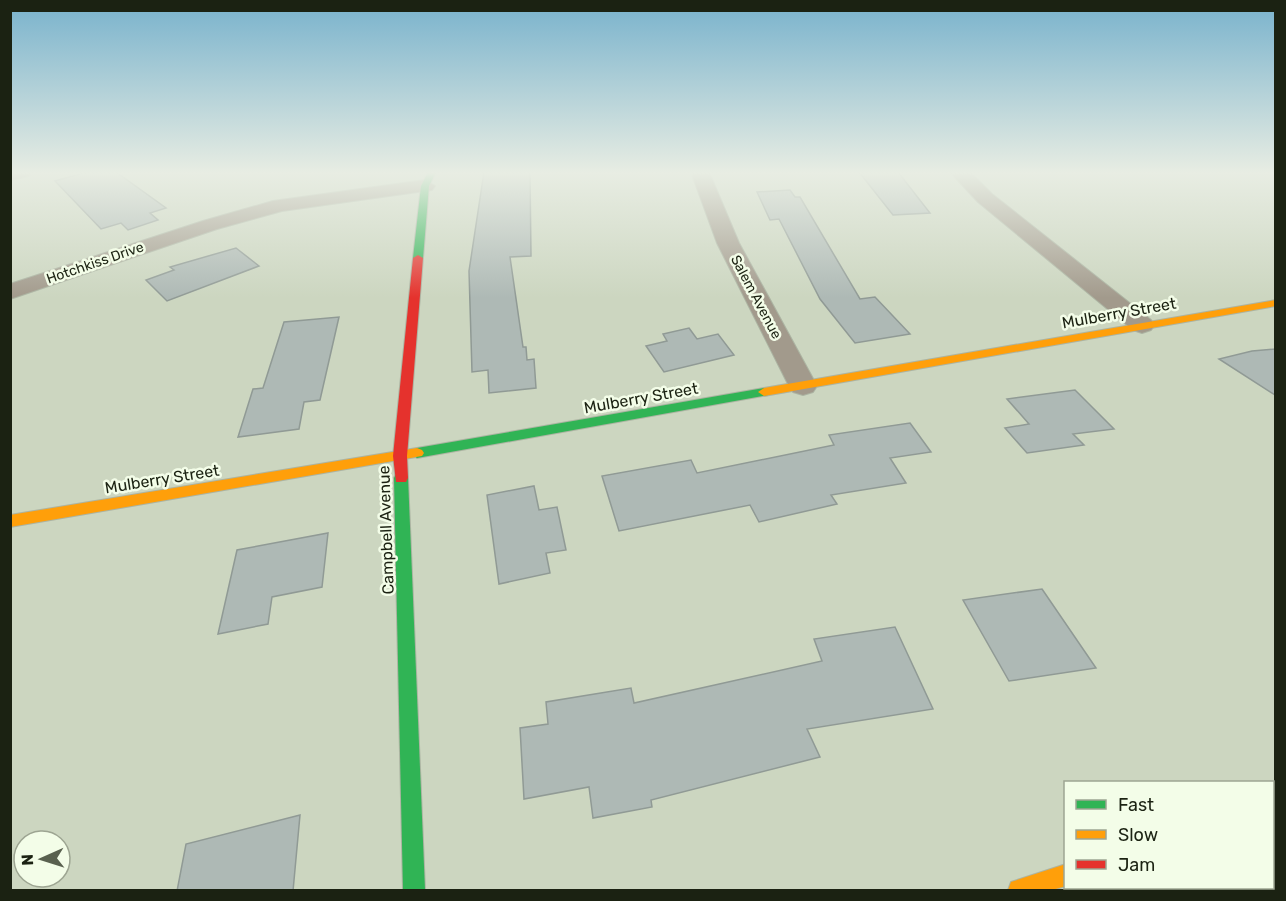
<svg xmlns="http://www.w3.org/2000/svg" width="1286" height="901" font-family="Rubik,sans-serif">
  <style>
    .building { fill: #aeb9b5; stroke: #909a95; stroke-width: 1.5 }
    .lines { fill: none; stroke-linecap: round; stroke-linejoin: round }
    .street-casing { stroke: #acb4a2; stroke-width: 2 }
    .fast-casing { stroke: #acb4a2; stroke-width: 2 }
    .slow-casing { stroke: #acb4a2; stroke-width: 2 }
    .jam-casing { stroke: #acb4a2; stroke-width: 2 }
    .street { fill: #a29a8c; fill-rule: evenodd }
    .fast { fill: #30b455; fill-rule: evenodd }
    .slow { fill: #ff9f0a; fill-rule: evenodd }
    .jam { fill: #e5322d; fill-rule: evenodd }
    .labels { text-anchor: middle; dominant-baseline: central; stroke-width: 5; stroke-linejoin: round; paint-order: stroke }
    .far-street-label { font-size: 14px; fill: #1b2212; stroke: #f3fde8 }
    .street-label { font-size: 16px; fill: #1b2212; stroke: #f3fde8 }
  </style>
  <rect width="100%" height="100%" fill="#ccd6c0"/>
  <g class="building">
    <path d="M 87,172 L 116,172 L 166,208 L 150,213 L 158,220 L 128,230 L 121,223 L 101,229 L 55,181 Z"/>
    <path d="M 484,172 L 530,172 L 531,256 L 510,257 L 523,347 L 526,347 L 527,360 L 534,359 L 536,388 L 489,393 L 488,370 L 472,372 L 469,271 Z"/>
    <path d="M 859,172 L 898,172 L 930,213 L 893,215 Z"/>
    <path d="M 790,190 L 795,197 L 800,197 L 860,299 L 875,297 L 910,334 L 855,343 L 820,299 L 779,219 L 770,220 L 757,192 Z"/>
    <path d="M 236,248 L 259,266 L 167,301 L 146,280 L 174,270 L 170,267 Z"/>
    <path d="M 339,317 L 320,400 L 304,402 L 299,429 L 238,437 L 253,389 L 263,388 L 284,322 Z"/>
    <path d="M 689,328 L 697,339 L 718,334 L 734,355 L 664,372 L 646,346 L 667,341 L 663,334 Z"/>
    <path d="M 1275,349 L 1275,395 L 1219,359 L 1252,351 Z"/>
    <path d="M 1075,390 L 1114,429 L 1073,434 L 1084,445 L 1027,453 L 1005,428 L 1029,424 L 1007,399 Z"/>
    <path d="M 910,423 L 931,452 L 890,458 L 906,483 L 831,495 L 837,504 L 759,522 L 750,505 L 619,531 L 602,476 L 691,460 L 697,473 L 834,445 L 829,435 Z"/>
    <path d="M 534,486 L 539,510 L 557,507 L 566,550 L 546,553 L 550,573 L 499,584 L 487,495 Z"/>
    <path d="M 328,533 L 322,587 L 272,597 L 268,624 L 218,634 L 237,550 Z"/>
    <path d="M 1042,589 L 1096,668 L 1009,681 L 963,600 Z"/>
    <path d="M 895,627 L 933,709 L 807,729 L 820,757 L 651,800 L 652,807 L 593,818 L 589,787 L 524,799 L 520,728 L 548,724 L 546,702 L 631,688 L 634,703 L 822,661 L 814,639 Z"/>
    <path d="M 300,815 L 293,891 L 177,891 L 186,844 Z"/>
  </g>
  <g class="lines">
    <g class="street-casing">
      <g id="street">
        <path d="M 10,172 L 31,172 L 29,176 L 10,180 Z"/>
        <path d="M 691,172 L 709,172 L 739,243 L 817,386 L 813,392 L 803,395 L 793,392 L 789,386 L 717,243 Z"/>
        <path d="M 950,172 L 970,172 L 992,194 L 1151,320 L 1155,325 L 1151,330 L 1142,333 L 1133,330 L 978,202 Z"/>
        <path d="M 425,180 L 435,186 L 432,190 L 282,211 L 217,229 L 10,299 L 10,284 L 203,221 L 273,201 Z"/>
      </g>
    </g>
    <g class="fast-casing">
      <g id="fast">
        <path d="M 428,172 L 436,172 L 429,186 L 423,258 L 418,261 L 413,258 L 421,186 Z"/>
        <path d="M 764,388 L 770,392 L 768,395 L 417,458 L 410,453 L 417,448 Z"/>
        <path d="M 401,473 L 406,474 L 408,478 L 425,890 L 403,890 L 394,478 L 396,474 Z"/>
        <path d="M 1276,796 L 1276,816 L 1272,817 L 1272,797 Z"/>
      </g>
    </g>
    <g class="slow-casing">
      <g id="slow">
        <path d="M 1276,300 L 1276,306 L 764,396 L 758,392 L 764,388 Z"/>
        <path d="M 417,448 L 422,450 L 424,453 L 422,456 L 10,527 L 10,515 Z"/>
        <path d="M 1066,864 L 1066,886 L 1052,890 L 1008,890 L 1011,882 Z"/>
      </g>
    </g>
    <g class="jam-casing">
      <path id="jam" d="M 418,255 L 423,258 L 407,456 L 408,478 L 406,482 L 396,482 L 393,456 L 413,258 Z"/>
    </g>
    <use href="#street" class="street"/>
    <use href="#fast" class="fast"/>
    <use href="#slow" class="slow"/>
    <use href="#jam" class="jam"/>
  </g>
  <linearGradient id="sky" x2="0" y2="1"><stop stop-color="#78b2cc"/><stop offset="0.58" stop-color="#e8ede3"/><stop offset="1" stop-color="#e8ede3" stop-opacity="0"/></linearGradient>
  <rect width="1286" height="298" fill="url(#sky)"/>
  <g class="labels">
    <g class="far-street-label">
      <text transform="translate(95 263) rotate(-19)">Hotchkiss Drive</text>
      <text transform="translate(756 297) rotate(62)">Salem Avenue</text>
    </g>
    <g class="street-label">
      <text transform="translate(1119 313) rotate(-10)">Mulberry Street</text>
      <text transform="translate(641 398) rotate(-10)">Mulberry Street</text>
      <text transform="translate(162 479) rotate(-9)">Mulberry Street</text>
      <text transform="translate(386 530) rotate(-92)">Campbell Avenue</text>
    </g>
  </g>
  <rect width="1286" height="901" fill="none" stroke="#1b2212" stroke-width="24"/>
  <rect x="1064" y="781" width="210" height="108" fill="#f3fde8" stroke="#9da592" stroke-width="1.5"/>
  <rect x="1076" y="800" width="30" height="9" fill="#30b455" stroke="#9da592" stroke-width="1.5"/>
  <text x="1118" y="811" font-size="18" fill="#1b2212">Fast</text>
  <rect x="1076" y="830" width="30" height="9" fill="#ff9f0a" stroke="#9da592" stroke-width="1.5"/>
  <text x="1118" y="841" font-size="18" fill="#1b2212">Slow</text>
  <rect x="1076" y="860" width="30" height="9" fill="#e5322d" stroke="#9da592" stroke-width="1.5"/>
  <text x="1118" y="871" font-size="18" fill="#1b2212">Jam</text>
  <g transform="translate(42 859) rotate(267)"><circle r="28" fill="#f3fde8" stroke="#9da592" stroke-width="1.5"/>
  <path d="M0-4.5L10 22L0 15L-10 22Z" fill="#59614f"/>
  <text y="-9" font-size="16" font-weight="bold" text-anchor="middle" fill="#1b2212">N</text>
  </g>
</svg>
